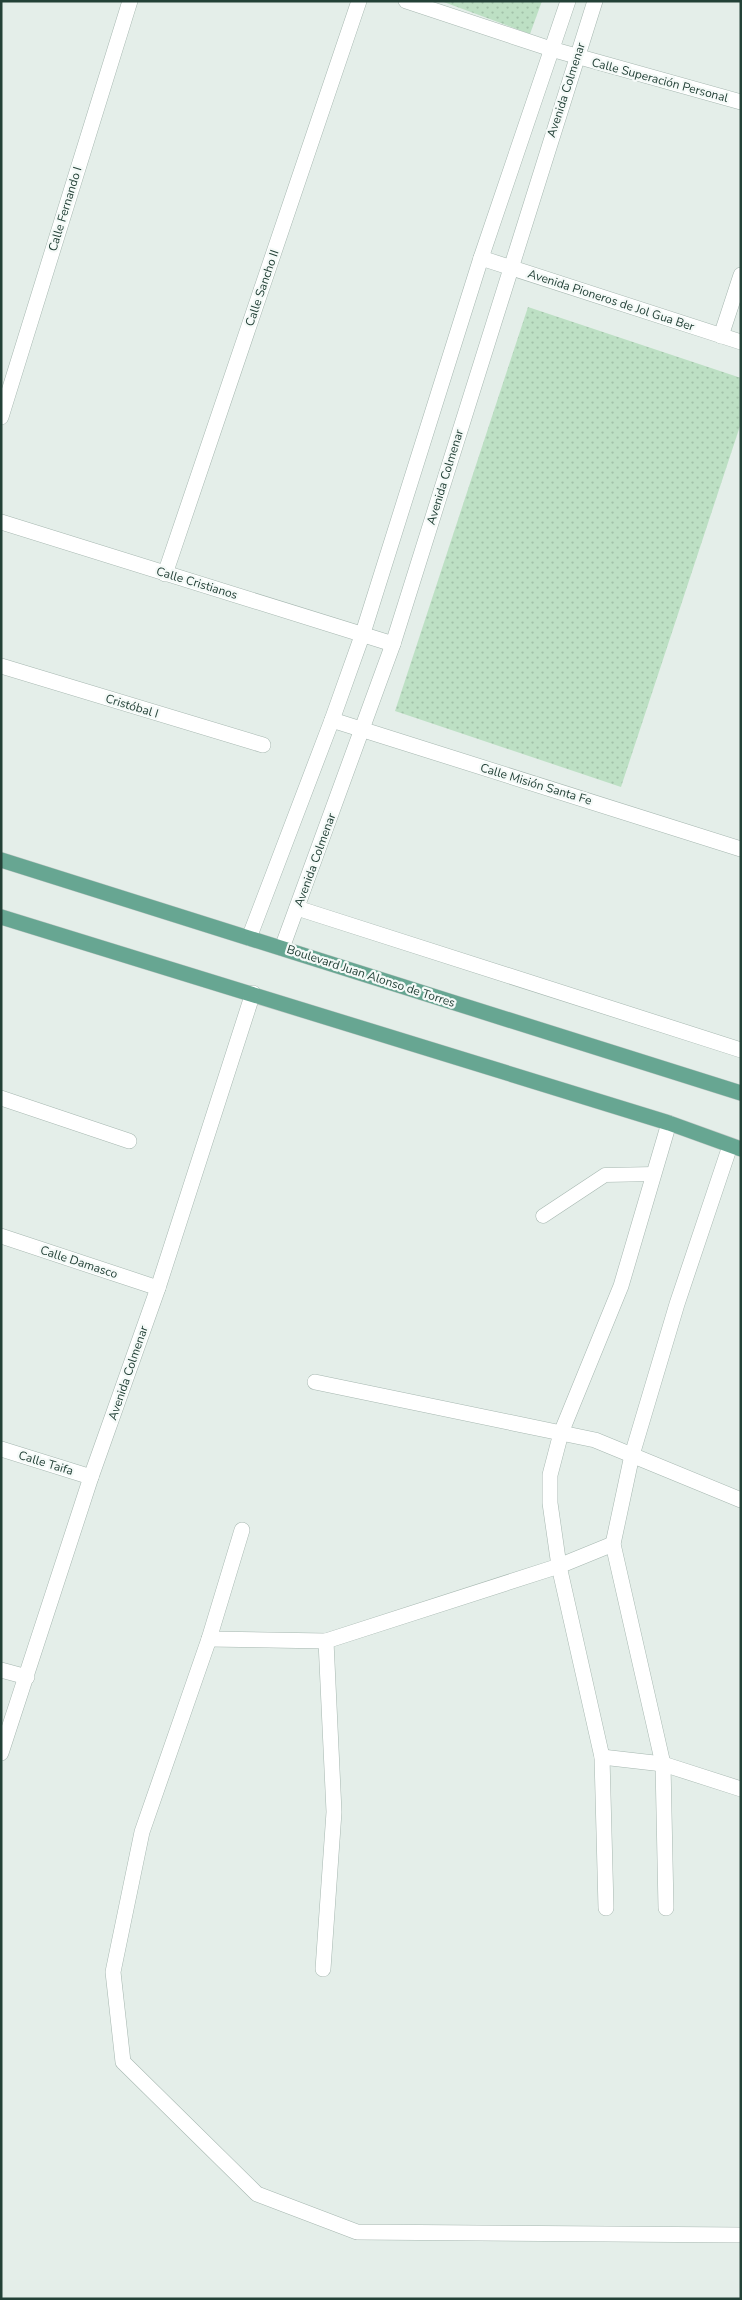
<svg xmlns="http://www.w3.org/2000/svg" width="742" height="2300" font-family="'Nunito Sans',sans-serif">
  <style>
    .park { fill: url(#park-dots) }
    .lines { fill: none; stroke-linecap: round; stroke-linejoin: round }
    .lane-casing { stroke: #a6b7b0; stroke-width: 15 }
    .street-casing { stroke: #a6b7b0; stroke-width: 16 }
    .primary-casing { stroke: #c1cac7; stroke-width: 16 }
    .lane { stroke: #fff; stroke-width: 14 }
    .street { stroke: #fff; stroke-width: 15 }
    .primary { stroke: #67a692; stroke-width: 15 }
    .labels { text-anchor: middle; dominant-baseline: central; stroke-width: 4.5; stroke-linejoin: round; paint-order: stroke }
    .street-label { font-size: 12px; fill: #234137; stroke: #f5faf8 }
  </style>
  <defs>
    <pattern id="park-dots" width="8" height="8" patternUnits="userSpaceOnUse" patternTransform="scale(1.25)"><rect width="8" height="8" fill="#bde0c4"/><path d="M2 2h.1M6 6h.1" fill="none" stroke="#a2c1a9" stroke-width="1.8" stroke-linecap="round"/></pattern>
  </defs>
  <rect width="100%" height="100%" fill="#e4eee9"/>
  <g class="park">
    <path d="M 441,1 L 542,1 L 530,34 Z"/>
    <path d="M 528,307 L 741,378 L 741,423 L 621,787 L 395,711 Z"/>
  </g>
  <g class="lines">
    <g class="lane-casing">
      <path id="lane" d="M 543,1216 L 605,1175 L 654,1174"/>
    </g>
    <g class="street-casing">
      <g id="street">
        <path d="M 406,1 L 551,49 L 741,102"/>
        <path d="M 481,258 L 741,342"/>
        <path d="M 721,336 L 741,275"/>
        <path d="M 1,417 L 130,1"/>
        <path d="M 1,522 L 393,644"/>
        <path d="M 165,574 L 359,1"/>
        <path d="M 1,666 L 263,745"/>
        <path d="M 332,720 L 741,849"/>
        <path d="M 297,908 L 741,1050"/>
        <path d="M 249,938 L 332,720 L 363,633 L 481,258 L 568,1"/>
        <path d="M 282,948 L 393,644 L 595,1"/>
        <path d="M 1,1098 L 129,1141"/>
        <path d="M 1,1236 L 158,1288"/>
        <path d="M 315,1382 L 595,1440 L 741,1500"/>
        <path d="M 1,1449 L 91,1477"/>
        <path d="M 242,1530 L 209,1639 L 142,1832 L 113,1972 L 123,2062 L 257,2194 L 357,2232 L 741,2235"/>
        <path d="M 209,1639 L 326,1641"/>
        <path d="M 1,1670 L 27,1677"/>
        <path d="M 1,1753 L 91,1477 L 158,1288 L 253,993"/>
        <path d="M 602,1757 L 663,1764 L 741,1789"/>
        <path d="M 606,1908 L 602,1757 L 559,1566 L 550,1503 L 550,1475 L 561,1433 L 621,1286 L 669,1123"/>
        <path d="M 666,1908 L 663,1764 L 613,1544 L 632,1455 L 677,1304 L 730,1146"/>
        <path d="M 323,1969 L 334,1812 L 326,1641 L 559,1566 L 613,1544"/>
      </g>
    </g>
    <g class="primary-casing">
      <g id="primary">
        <path d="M 1,860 L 741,1093"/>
        <path d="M 1,917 L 669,1123 L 741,1149"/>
      </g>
    </g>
    <use href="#lane" class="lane"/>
    <use href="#street" class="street"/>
    <use href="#primary" class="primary"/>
  </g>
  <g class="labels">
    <g class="street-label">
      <text transform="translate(660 80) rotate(15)">Calle Superación Personal</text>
      <text transform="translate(566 90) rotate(-72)">Avenida Colmenar</text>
      <text transform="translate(65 209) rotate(-73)">Calle Fernando I</text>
      <text transform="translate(262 288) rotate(-71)">Calle Sancho II</text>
      <text transform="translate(611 300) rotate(18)">Avenida Pioneros de Jol Gua Ber</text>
      <text transform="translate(445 477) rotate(-73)">Avenida Colmenar</text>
      <text transform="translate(197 583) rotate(17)">Calle Cristianos</text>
      <text transform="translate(132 706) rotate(17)">Cristóbal I</text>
      <text transform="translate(536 784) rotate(17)">Calle Misión Santa Fe</text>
      <text transform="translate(315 860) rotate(-70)">Avenida Colmenar</text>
      <text transform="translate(371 976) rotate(18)">Boulevard Juan Alonso de Torres</text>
      <text transform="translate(79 1262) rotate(18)">Calle Damasco</text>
      <text transform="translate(128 1373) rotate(-71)">Avenida Colmenar</text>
      <text transform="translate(46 1463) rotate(17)">Calle Taifa</text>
    </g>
  </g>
  <rect width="742" height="2300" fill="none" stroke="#234137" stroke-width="5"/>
</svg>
